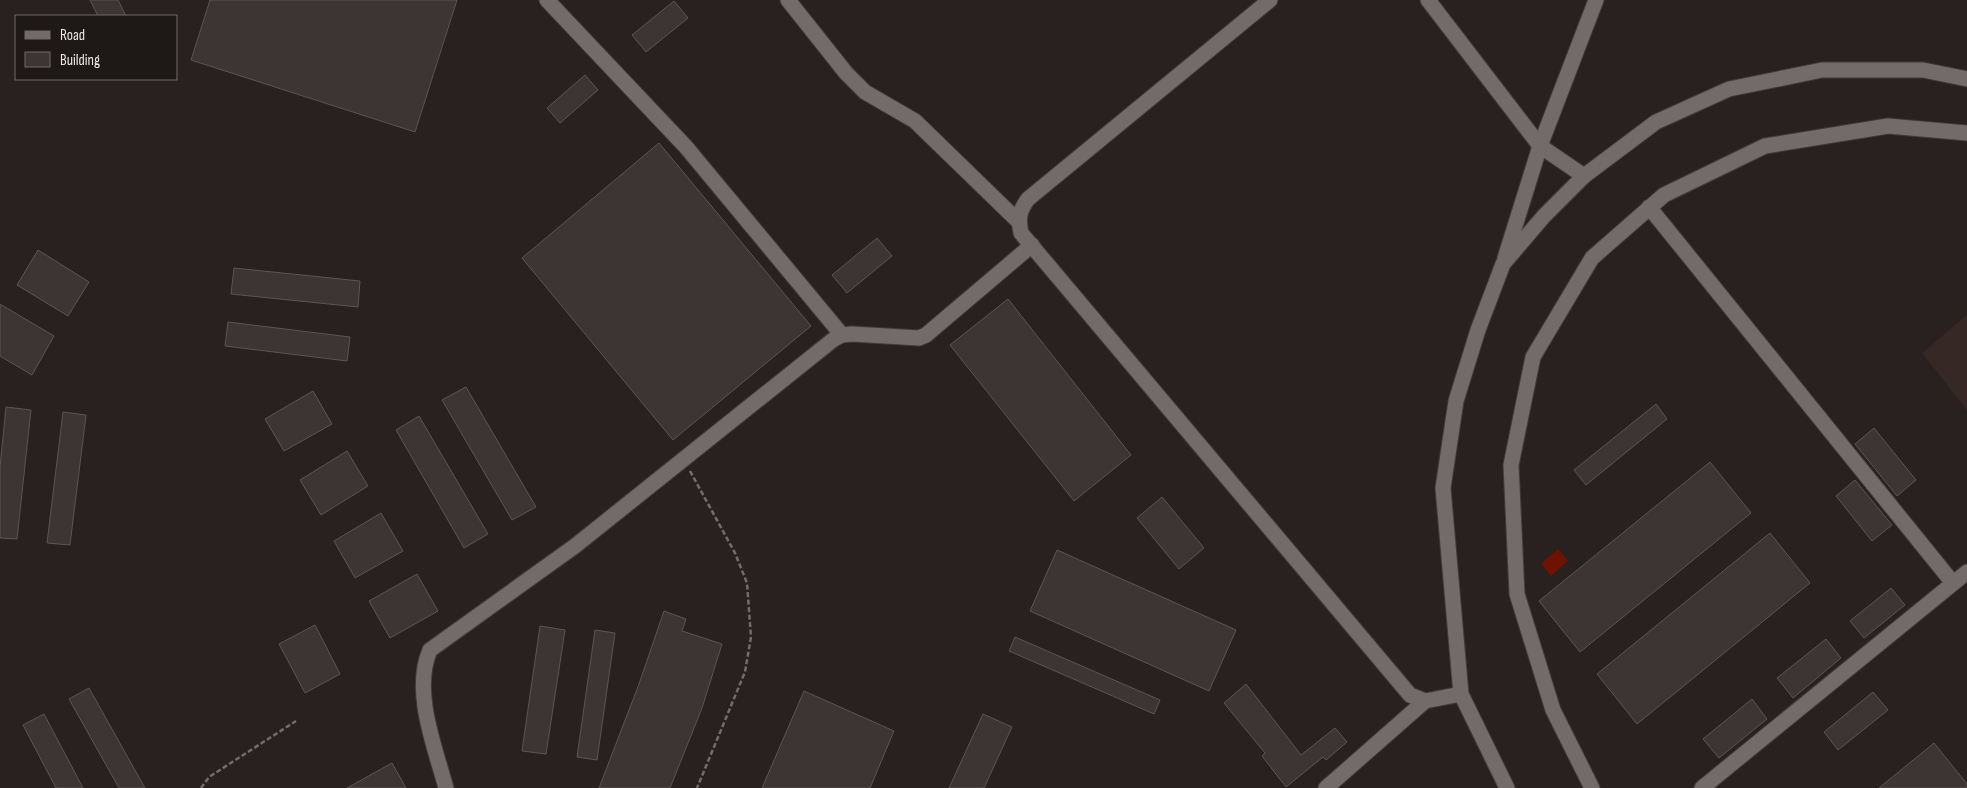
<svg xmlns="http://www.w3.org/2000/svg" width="1967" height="788" font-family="'Sofia Sans Condensed',sans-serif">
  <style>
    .built { fill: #352825 }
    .water { fill: #6e1300 }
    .building { fill: #3c3534; stroke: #5c5554 }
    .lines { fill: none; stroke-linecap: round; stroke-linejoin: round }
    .minor-casing { stroke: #403c3b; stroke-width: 17 }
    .path { stroke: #726c6b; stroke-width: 2.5; stroke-dasharray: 5 2.5; stroke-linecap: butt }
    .minor { stroke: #736b69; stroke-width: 15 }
  </style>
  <rect width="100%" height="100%" fill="#282120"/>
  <path class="built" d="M 1967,315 L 1967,410 L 1922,353 Z"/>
  <path class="water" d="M 1558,549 L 1568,561 L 1551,576 L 1541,564 Z"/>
  <g class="building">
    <path d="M 90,0 L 118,0 L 126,16 L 98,16 Z"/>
    <path d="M 210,0 L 457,0 L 415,132 L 191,60 Z"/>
    <path d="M 674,1 L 688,18 L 646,52 L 632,35 Z"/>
    <path d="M 585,75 L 598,90 L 560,123 L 547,108 Z"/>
    <path d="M 659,143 L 811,326 L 673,440 L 522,258 Z"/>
    <path d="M 877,238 L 892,256 L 847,293 L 832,275 Z"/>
    <path d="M 38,250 L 89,282 L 68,316 L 17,285 Z"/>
    <path d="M 234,268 L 360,281 L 358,307 L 231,294 Z"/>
    <path d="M 1008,299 L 1131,455 L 1074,501 L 950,345 Z"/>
    <path d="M 0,304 L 54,336 L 32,375 L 0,356 Z"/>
    <path d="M 228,322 L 350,337 L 347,361 L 225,346 Z"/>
    <path d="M 466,387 L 536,507 L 512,520 L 442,400 Z"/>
    <path d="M 313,391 L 332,424 L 284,451 L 265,419 Z"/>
    <path d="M 1656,404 L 1667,419 L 1586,485 L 1574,470 Z"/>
    <path d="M 6,407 L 31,410 L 17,539 L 0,538 L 0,467 Z"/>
    <path d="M 63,412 L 86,415 L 70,545 L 47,543 Z"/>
    <path d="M 419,416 L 488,534 L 464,548 L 396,430 Z"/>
    <path d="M 1874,428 L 1916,480 L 1897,496 L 1855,444 Z"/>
    <path d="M 347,451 L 368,486 L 321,515 L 300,480 Z"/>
    <path d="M 1710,462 L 1751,513 L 1580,652 L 1539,601 Z"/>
    <path d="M 1855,480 L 1892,525 L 1872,541 L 1836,496 Z"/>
    <path d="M 1162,497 L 1204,548 L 1179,569 L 1137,518 Z"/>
    <path d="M 381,513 L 403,551 L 355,578 L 334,541 Z"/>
    <path d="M 1770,533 L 1810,583 L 1637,724 L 1597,674 Z"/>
    <path d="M 1057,550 L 1236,630 L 1209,691 L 1030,611 Z"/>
    <path d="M 417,574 L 438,611 L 390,638 L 369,601 Z"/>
    <path d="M 1891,588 L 1905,605 L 1864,638 L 1850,621 Z"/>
    <path d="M 664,611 L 686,619 L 682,631 L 722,644 L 702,708 L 670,788 L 599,788 L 639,684 Z"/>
    <path d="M 315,625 L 340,674 L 305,693 L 279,644 Z"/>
    <path d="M 540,626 L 565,630 L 546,754 L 522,751 Z"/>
    <path d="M 595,630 L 615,633 L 597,760 L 577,757 Z"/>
    <path d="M 1015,637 L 1160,700 L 1154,714 L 1009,651 Z"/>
    <path d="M 1826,639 L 1841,658 L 1793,698 L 1777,678 Z"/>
    <path d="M 1246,684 L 1301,755 L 1335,728 L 1347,742 L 1326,760 L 1323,757 L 1286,787 L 1262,756 L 1265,753 L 1224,703 Z"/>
    <path d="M 89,688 L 145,788 L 119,788 L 69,699 Z"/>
    <path d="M 804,691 L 894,731 L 870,788 L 762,788 Z"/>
    <path d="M 1873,692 L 1888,710 L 1838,750 L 1824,732 Z"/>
    <path d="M 1752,699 L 1767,719 L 1719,758 L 1703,739 Z"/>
    <path d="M 44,714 L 83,788 L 56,788 L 23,725 Z"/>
    <path d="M 983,714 L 1012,727 L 984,788 L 949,788 Z"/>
    <path d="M 1934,743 L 1967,784 L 1967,788 L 1879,788 Z"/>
    <path d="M 392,763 L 406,788 L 347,788 Z"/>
  </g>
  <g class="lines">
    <g class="minor-casing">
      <g id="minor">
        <path d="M 547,0 L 686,147 L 842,335"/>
        <path d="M 788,0 L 846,73 L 865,92 L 915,121 L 1018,221"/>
        <path d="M 1270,0 L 1028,199 C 1019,211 1018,219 1021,233 L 1410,695 L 1425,701 L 1461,694"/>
        <path d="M 1428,0 L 1540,146 L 1584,176"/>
        <path d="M 1649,207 L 1953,583"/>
        <path d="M 1505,258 L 1540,146 L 1596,0"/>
        <path d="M 446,788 C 435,747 412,691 430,650 L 575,546 L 834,339 L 842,335 L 852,334 L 919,338 L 926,335 L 1032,245"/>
        <path d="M 1326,788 L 1425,701"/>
        <path d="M 1507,788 L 1461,694 L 1443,488 L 1456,401 L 1478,330 L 1503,264 L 1544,216 L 1584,176 L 1656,122 L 1729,89 L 1822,70 L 1923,70 L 1967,79"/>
        <path d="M 1592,788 L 1553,710 L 1517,594 L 1511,465 L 1533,357 L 1592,258 L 1664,195 L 1765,146 L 1888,126 L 1967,133"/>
        <path d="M 1702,788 L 1967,572"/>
      </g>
    </g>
    <g class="path">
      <path d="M 690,471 L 735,553 L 747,583 L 751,637 L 745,672 L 697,788"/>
      <path d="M 201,788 L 209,777 L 296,721"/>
    </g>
    <use href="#minor" class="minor"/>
  </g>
  <rect x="15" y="15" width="162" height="65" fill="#1e1817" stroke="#706b6a"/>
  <rect x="25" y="31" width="25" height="8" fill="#736b69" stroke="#706b6a"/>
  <text x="60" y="40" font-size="15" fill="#ece8e7">Road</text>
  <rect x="25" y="52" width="25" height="15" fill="#3c3534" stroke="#706b6a"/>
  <text x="60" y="65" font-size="15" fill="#ece8e7">Building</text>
</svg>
